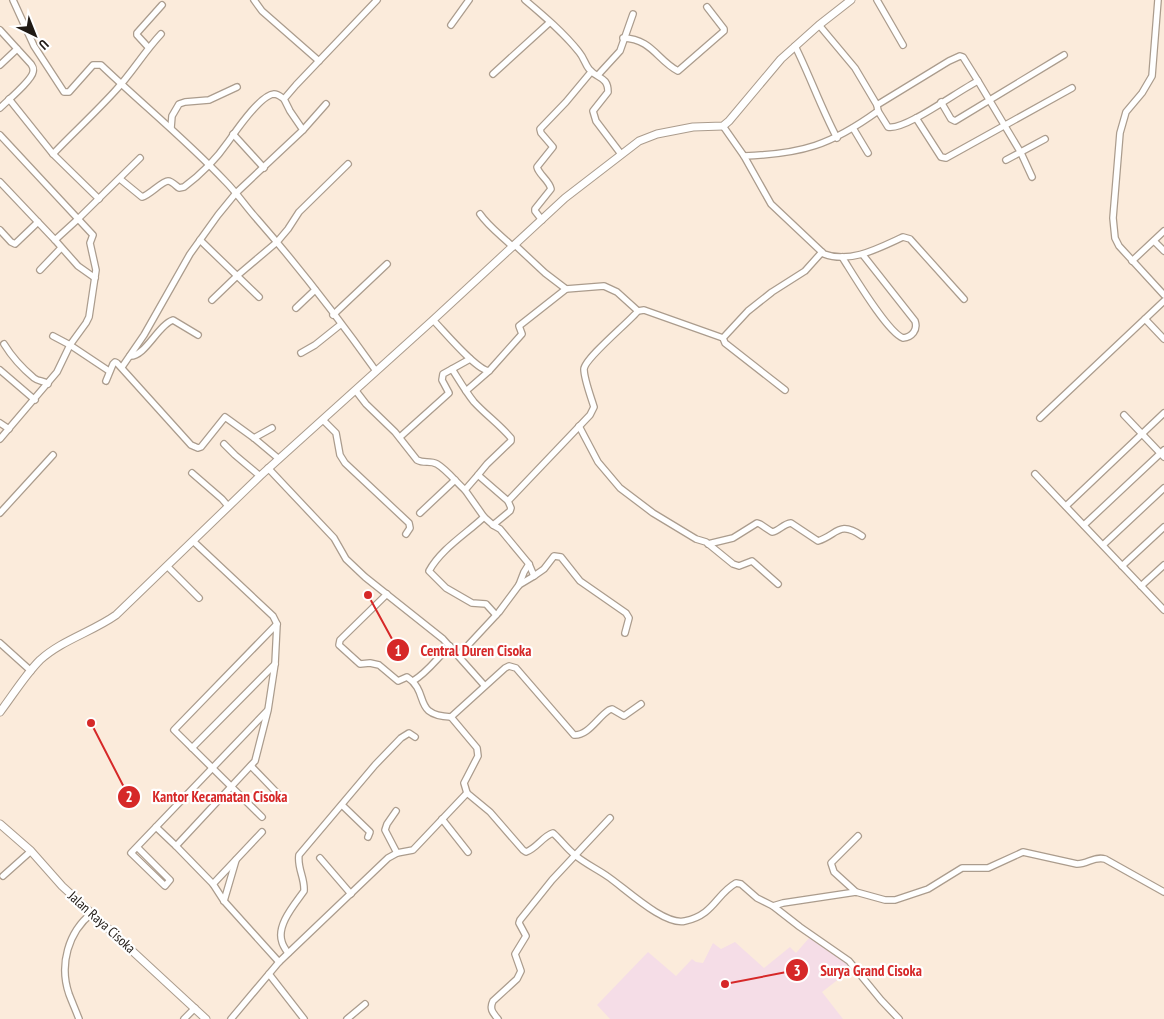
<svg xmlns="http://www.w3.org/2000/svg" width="1164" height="1019" font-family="'PT Sans Narrow',sans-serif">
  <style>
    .industrial { fill: #f5dde7 }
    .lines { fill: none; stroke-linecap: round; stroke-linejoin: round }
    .minor-casing { stroke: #ab9c8d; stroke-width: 8 }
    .tertiary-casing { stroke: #ab9c8d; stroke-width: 9 }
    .minor { stroke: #fff; stroke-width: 5.5 }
    .tertiary { stroke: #fff; stroke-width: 7 }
    .labels { text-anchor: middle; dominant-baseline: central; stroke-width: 4.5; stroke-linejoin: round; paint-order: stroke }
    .street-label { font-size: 14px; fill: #201a15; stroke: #fff }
    .leader { fill: none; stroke: #d62828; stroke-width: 2 }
    .callout-dot { fill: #d62828; stroke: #fff; stroke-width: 2 }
    .mark-label { font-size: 15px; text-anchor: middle; font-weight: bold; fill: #fff }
    .callout-label { font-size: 15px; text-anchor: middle; font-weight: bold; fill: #d62828; stroke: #fff; stroke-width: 4.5; stroke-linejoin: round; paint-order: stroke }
  </style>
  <rect width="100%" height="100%" fill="#fbebdb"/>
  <path class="industrial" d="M 809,938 L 838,954 L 853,968 L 822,992 L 843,1019 L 610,1019 L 597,1005 L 648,952 L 676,976 L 692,959 L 696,962 L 703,963 L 713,943 L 721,949 L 735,942 L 764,968 L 790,947 L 796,953 Z"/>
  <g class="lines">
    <g class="minor-casing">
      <g id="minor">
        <path d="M 13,0 L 34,46 L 64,92 L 69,92 L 93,65 L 101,65 C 142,104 186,140 225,181 C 237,193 246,207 257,219 C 299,267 339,319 376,371"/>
        <path d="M 254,0 L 262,11 L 319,61"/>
        <path d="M 525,0 C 544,16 564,33 579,52 C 584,58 585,64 589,69 C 597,79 608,76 608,92 L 593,111 L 596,121 L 621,154"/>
        <path d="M 877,0 L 903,45"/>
        <path d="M 1158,0 L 1152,76 L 1142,93 L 1126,112 L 1120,133 L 1113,218 L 1115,238 L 1119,246 L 1164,295"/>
        <path d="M 451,25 L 469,0"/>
        <path d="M 819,25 L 855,68 L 877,105"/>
        <path d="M 0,30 L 31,64 C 33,67 34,68 33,72 C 32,80 7,101 0,108"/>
        <path d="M 623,38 C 652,39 657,60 678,71 L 724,31 L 724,29 L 707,7"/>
        <path d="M 795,46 C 810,76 821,108 837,138"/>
        <path d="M 148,47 L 137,35 L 137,33 L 162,5"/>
        <path d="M 960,56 L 963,57 L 978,81 C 959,90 905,131 888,127 L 878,111 L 877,105 L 949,61 Z"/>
        <path d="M 0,65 L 17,49"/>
        <path d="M 493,74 L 549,23"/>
        <path d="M 598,75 L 620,51 L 633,14"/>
        <path d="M 978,81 L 1021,153 L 1032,177"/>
        <path d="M 9,99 L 53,154 L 99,199"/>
        <path d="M 941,102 L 951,119 L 955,121 L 1064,55"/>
        <path d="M 916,118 L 941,157 L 946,158 L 1072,88"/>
        <path d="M 723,126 L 744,156 C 802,154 831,145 878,111"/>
        <path d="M 171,128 L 172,116 L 179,104 L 185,102 L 209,100 L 237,87"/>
        <path d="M 853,128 L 868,153"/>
        <path d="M 303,130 L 326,104"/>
        <path d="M 233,134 L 264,168"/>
        <path d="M 0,135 L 93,235 L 90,243 L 96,270 L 89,317 L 86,323 L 70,345 L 57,372 L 0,439"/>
        <path d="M 53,154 C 73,133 95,113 115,91 C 132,73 144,52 161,34"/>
        <path d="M 744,156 L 771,204 L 824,254 C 850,264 879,248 903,237 L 910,239 L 964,299"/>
        <path d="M 1006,160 L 1045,139"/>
        <path d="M 120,179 L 142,197 C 150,195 162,181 168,181 C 172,181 176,186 179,188 L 184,187 C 200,175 217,158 228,142 C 236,131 260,95 274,94 C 278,94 281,97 284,99"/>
        <path d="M 0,182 L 55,240 L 78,219 L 140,158"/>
        <path d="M 480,214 C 489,227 502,236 513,247"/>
        <path d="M 542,220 L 535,211 L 535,209 L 551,189 C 549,180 539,175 537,167 L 553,147 L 541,133 L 540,129 L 566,102 L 591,72"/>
        <path d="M 0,230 L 11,242 L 15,244 L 38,222"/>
        <path d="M 55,240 L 78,266 L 95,278"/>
        <path d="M 200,240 L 259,297"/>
        <path d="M 1154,241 L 1164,251"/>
        <path d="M 515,245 L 545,273 L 566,289 L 604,286 L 617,292 L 638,311"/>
        <path d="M 842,257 C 853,274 887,332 903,338 C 912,337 918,330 915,321 L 863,255"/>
        <path d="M 1132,261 L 1164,231"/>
        <path d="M 40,270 L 61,248"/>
        <path d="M 212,300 L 238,275 L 277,242 L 288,229 L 299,212 L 348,164"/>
        <path d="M 296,308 L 315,290"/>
        <path d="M 333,315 L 387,264"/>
        <path d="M 1145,319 L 1164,339"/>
        <path d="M 433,320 C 444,331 476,370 489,371 L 522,334 L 519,326 L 566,289"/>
        <path d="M 53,336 L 70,345 L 109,371"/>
        <path d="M 723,338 L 725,343 L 785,390"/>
        <path d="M 4,344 C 12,357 22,368 34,378 C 39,382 43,380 48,384"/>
        <path d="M 301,353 L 315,345 L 340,325"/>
        <path d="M 130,356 C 145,357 158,325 173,320 L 198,335"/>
        <path d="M 122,367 L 144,335 L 190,254 L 218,215 L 236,193 L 303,130 L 290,111 L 284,99 L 296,85 L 377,0"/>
        <path d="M 452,369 C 459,380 466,392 474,402 C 486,415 499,424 511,438 L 511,441 L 487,464 L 478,475 L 508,501"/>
        <path d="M 0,370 L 35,400"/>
        <path d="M 106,381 L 113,364 L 115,362 L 117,363 L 191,445 L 198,448 L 201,447 L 225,417 L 254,438 L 279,459"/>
        <path d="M 356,391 L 366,404 L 395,432 L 417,460 C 424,464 430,460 437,464 C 447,470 456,482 465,490"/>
        <path d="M 466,391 L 489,371"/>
        <path d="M 1124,415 L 1164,457"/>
        <path d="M 1040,418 L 1164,301"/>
        <path d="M 323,420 L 336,433 L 340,455 L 345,463 L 409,523 L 410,528 L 406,534"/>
        <path d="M 0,423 L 9,429"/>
        <path d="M 579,426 L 598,462 L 620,488 L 653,513 L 696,539 L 706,542 L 733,564 L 739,566 L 752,561 L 778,584"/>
        <path d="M 400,437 L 449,393 L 442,380 L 443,374 L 470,359"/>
        <path d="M 254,438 L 272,428"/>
        <path d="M 224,444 L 235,455 L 260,476"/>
        <path d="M 268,468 L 334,538 L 346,559 L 365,577 L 443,639 L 484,685"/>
        <path d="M 192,473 L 222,499 L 228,506"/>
        <path d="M 1035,474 L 1164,610"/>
        <path d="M 478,475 L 465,490 L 484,517 L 493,525"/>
        <path d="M 1066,506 L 1164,413"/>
        <path d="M 0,513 L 53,455"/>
        <path d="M 420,513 L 455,480"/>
        <path d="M 484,517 C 466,534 441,549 429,571 L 446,588 L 472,603 L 486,604 L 496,615"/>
        <path d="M 1084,525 L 1164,450"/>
        <path d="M 193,541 L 273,616 L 277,624 L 275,664 L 268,710 L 255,761 L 176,846 L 213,884 L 224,901 L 279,962"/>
        <path d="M 708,544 L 733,538 L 757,523 L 760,524 L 772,532 C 779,531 783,524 791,523 L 818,541 C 837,535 839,520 862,536"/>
        <path d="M 1103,545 L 1164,488"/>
        <path d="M 167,566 L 199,598"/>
        <path d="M 1122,566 L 1164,527"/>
        <path d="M 519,585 L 524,572 L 529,564"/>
        <path d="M 1141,586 L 1164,565"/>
        <path d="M 387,594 L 340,640 L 339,645 L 360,664 L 370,663 L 379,665 L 398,681 L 407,677 C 431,693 411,715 451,717"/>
        <path d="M 625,633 L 629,618 L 626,613 L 580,581 L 561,557 L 554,556 L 544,569 L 534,576 L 529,564 L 500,529 L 493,525 L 510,511 L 511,508 L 508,501 L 590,415 L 594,407 C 591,397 584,379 584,369 C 585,358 629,322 638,311 L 644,310 L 723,338 L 748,311 L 772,292 L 805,271 L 822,252"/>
        <path d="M 0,643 L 31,671"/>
        <path d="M 459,655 L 499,612 L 519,585 L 534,576"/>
        <path d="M 413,681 C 428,672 437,658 450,646"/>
        <path d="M 192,748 L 275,664"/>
        <path d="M 251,766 L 278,794"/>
        <path d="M 467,793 L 464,783 L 478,756 L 477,748 L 451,717 L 505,668 L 509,666 L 516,668 L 574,735 C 588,736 598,717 609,710 L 612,709 L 624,716 L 641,704"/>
        <path d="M 342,805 L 370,832 L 368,837"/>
        <path d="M 396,811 L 387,824 L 385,830 L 397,853"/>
        <path d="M 262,817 L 174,730 L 277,624"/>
        <path d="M 442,819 L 468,852"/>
        <path d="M 156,827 L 176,846"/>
        <path d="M 137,847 L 170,880 L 165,886 L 131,853 L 267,711"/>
        <path d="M 320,858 L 351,894"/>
        <path d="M 3,876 L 31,851"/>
        <path d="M 213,884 L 262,832"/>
        <path d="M 856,892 L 834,872 L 831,863 L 858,836"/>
        <path d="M 224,901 L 236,860"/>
        <path d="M 773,906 L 783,903 L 856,892 L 885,900 L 895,900 L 928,889 L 962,868 L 988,868 L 1023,852 L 1077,864 C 1088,864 1094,856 1105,859 L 1164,892"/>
        <path d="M 288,953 C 286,950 283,946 282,942 C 276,925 295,904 304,891 C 305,878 297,868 299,855 L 375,765 L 401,738 L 409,733 L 415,737"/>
        <path d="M 269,974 L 304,1019"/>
        <path d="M 79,1019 C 76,1011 72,1002 69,994 C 59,965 68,932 92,913"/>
        <path d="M 184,1019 L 195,1008"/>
        <path d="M 231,1019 L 279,962 L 388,858 L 397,853 L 413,850 L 467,793 L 490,812 L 523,850 L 526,852 C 537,848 543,836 553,833 C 561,840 567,849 575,855 C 584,863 597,869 607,876 C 625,888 664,926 685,921 C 714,915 716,894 736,883 L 741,884 L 757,898 L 773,906 L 800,927 L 849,961 L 881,1000 L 899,1019"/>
        <path d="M 347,1019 L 365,1004"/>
        <path d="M 498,1019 C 493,1013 489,1009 493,1001 L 517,979 L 521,971 L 515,954 L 526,936 L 519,923 L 520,920 L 552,880 L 610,818"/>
      </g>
    </g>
    <g class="tertiary-casing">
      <g id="tertiary">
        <path d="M 0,712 C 13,695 25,675 40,660 C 62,640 92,632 116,615 L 260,476 L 433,320 L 565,198 L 639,141 L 657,134 L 693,127 L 723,126 L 729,121 L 781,59 L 819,25 L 851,0"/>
        <path d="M 0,824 L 31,851 L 62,886 L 206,1019"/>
      </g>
    </g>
    <use href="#minor" class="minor"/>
    <use href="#tertiary" class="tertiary"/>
  </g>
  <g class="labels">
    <g class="street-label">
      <text transform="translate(102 922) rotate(42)">Jalan Raya Cisoka</text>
    </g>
  </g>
  <path class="leader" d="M368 595L398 650M91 723L129 797M725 984L797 970"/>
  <g class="callout-dot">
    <circle cx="368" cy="595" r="5"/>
    <circle cx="91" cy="723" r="5"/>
    <circle cx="725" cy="984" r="5"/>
    <circle cx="398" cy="650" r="12"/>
    <circle cx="129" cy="797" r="12"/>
    <circle cx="797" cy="970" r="12"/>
  </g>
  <g class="mark-label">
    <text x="398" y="656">1</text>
    <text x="129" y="802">2</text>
    <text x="797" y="976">3</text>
  </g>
  <g class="callout-label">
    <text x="476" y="656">Central Duren Cisoka</text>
    <text x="220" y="802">Kantor Kecamatan Cisoka</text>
    <text x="871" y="976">Surya Grand Cisoka</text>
  </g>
  <g transform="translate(35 35) rotate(137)" stroke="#ffffff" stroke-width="4" paint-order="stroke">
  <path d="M0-4L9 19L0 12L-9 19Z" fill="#201a15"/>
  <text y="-8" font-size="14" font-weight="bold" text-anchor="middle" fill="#201a15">U</text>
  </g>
</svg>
